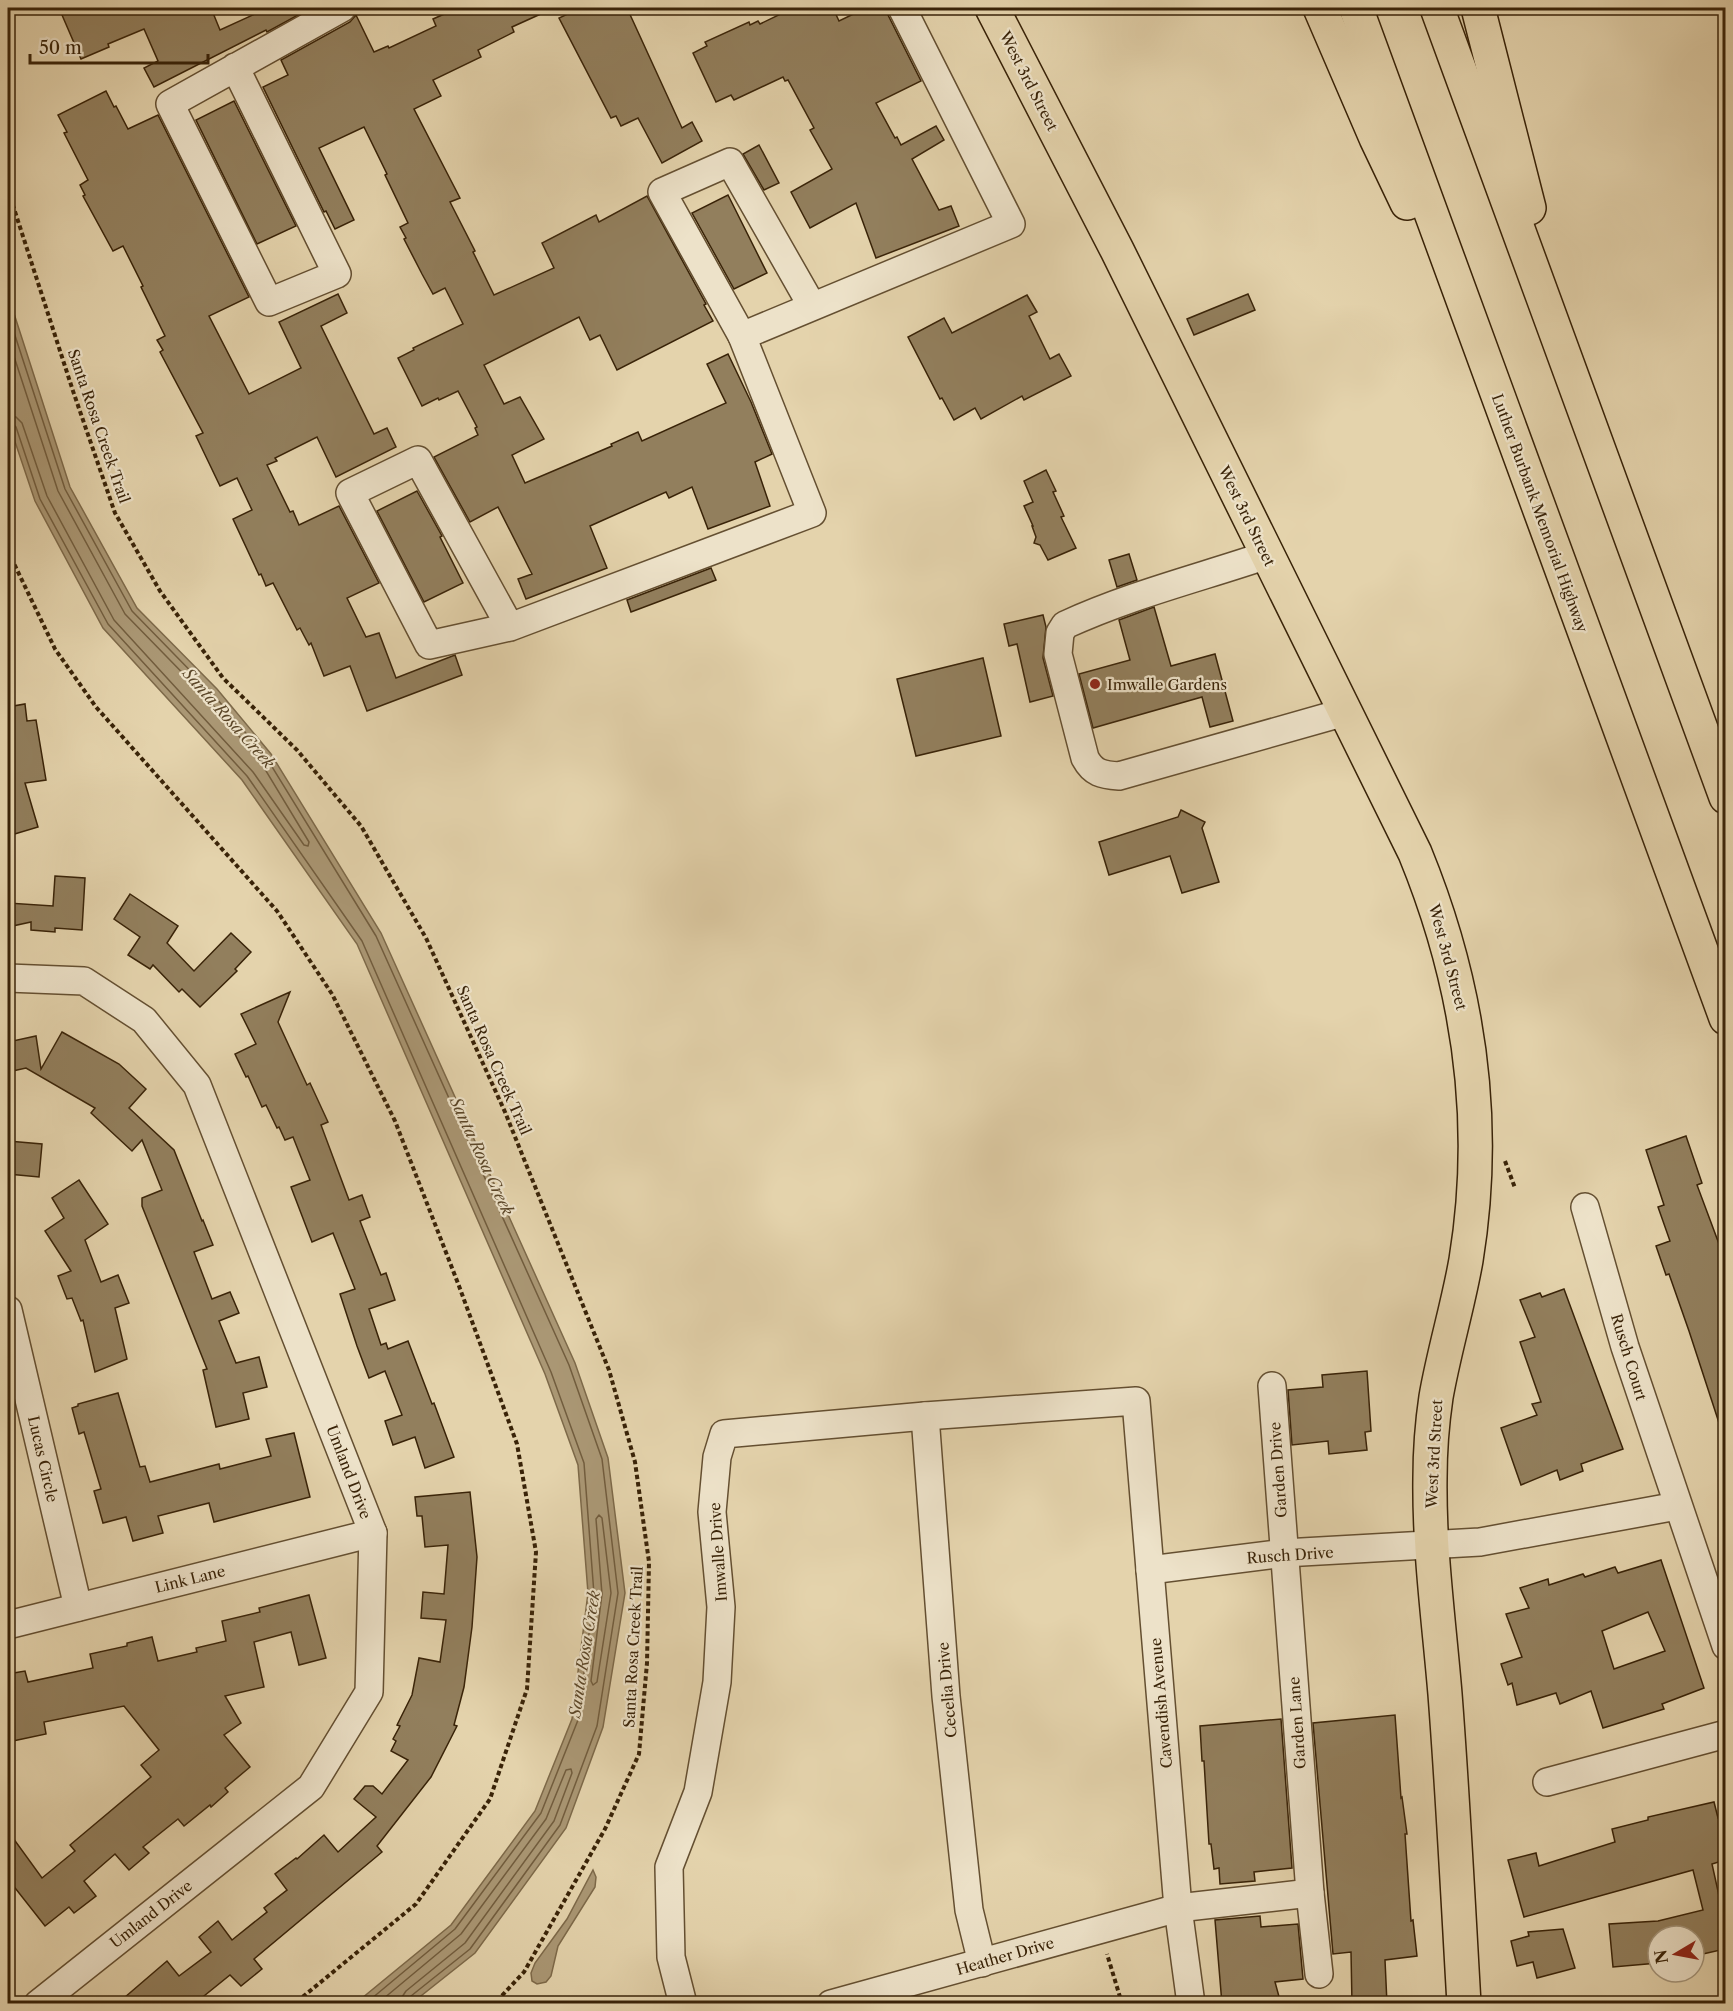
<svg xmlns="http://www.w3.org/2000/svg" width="1733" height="2011" font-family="'Libre Caslon Text',serif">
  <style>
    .water { fill: #aa9774; stroke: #7d6949; stroke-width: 1.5 }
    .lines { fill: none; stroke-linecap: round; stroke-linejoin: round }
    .shore { stroke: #725d3e; stroke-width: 1.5 }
    .building { fill: #927f5d; stroke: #392308; stroke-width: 1.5; fill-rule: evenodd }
    .minor-casing { stroke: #644f31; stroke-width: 30 }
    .major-casing { stroke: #392308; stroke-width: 36 }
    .highway-casing { stroke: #392308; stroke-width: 36 }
    .path { stroke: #392308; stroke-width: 4; stroke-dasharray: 4.5 3; stroke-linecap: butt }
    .minor { stroke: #ede2c9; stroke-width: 27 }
    .major { stroke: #e4d3ac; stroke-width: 33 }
    .highway { stroke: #e4d3ac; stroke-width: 33 }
    .poi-dot { fill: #8f2418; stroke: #ede2c9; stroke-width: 2 }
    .labels { text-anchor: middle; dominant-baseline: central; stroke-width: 4.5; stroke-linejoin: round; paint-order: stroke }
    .street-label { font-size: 15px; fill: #392308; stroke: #ede2c9 }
    .poi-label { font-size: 15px; fill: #392308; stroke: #ede2c9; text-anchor: start }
    .water-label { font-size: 16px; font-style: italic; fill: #5b4628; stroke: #ede2c9 }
  </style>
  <rect width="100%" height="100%" fill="#e4d3ac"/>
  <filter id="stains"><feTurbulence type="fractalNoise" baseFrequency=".00333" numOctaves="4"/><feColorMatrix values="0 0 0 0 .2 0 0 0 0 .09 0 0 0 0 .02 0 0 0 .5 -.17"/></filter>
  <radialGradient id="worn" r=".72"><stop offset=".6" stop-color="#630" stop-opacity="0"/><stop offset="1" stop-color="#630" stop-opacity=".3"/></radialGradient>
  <g class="water">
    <path d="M 8,295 L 70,487 L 137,608 L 217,689 L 271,754 L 381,933 L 575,1363 L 608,1458 L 625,1593 L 603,1727 L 566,1828 L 475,1953 L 412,2003 L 356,2003 L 451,1925 L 535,1811 L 572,1719 L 588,1593 L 578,1465 L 545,1374 L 357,944 L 242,780 L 103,628 L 35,501 L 8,421 Z"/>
    <path d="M 593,1870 L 596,1877 L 595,1887 L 558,1946 L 551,1976 L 546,1982 L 537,1984 L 532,1981 L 531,1973 L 535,1963 L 567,1919 Z"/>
  </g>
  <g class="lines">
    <g class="shore">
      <path d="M 8,314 L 65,489 L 132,611 L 212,693 L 266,757 L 376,936 L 569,1365 L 602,1459 L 618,1593 L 597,1726 L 560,1825 L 470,1949 L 411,1996 L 409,2004"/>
      <path d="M 8,338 L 58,491 L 125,614 L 207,698 L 260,761 L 309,842 L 308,846 L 304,845 L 253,772 L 114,620 L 47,496 L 22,423 L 16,417 L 8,415"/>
      <path d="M 8,423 L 12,423 L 16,427 L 40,499 L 108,624 L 247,776 L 362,941 L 551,1372 L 584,1463 L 594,1594 L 578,1720 L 541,1813 L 455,1929 L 365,2004"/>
      <path d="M 599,1515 L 602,1518 L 611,1593 L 597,1682 L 593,1685 L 591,1681 L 602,1594 L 596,1519 Z"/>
      <path d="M 377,2004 L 461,1934 L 546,1819 L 566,1770 L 571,1769 L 572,1773 L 554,1821 L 465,1943 L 406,1991 L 402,1997 L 401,2004"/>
    </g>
  </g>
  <g class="building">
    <path d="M 59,8 L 211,8 L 220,30 L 268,8 L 311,8 L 267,32 L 266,30 L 154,87 L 144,68 L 158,61 L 144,29 L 108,44 L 109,47 L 81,59 Z"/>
    <path d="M 458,8 L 554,8 L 512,27 L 514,32 L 478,50 L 481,57 L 433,80 L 441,96 L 414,109 L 460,198 L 450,202 L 475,251 L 473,252 L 494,295 L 554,268 L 542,243 L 596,215 L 599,222 L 647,196 L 706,304 L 704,305 L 713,321 L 617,370 L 600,335 L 590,340 L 579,317 L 484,365 L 504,404 L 520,397 L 544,439 L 512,455 L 525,483 L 612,446 L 611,444 L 638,432 L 642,441 L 726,403 L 707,364 L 728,354 L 751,402 L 772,454 L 755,462 L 770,506 L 708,529 L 692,487 L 669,498 L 666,492 L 590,526 L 607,568 L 526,599 L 518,579 L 532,574 L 498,507 L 470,522 L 434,457 L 478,435 L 475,428 L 477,427 L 458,391 L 439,400 L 438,398 L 422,406 L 398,358 L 414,350 L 413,348 L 463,324 L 445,288 L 433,294 L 422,274 L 404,239 L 406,238 L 400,227 L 408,223 L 385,175 L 387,174 L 364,127 L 319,148 L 354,220 L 335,229 L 326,211 L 324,212 L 263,87 L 288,75 L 281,60 L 350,22 L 356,15 L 374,52 L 388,46 L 389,48 L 436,26 L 433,19 Z"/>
    <path d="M 567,8 L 627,8 L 682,128 L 692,122 L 702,141 L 662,163 L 638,118 L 621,126 L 616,116 L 611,118 L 559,18 L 570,13 Z"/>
    <path d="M 793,8 L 833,8 L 839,21 L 866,8 L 886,8 L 888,15 L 921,81 L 876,103 L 895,138 L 897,137 L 901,145 L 936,126 L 944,140 L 912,159 L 939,210 L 951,206 L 959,226 L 876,258 L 856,203 L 810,228 L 791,192 L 832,169 L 810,130 L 814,128 L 788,80 L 785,81 L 783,77 L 734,100 L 731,95 L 716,102 L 693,53 L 707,46 L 705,42 L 749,22 L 750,25 L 758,21 L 760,24 Z"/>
    <path d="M 106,91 L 114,107 L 116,106 L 128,129 L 158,115 L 249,297 L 209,316 L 249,394 L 301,368 L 279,322 L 338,294 L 347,313 L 321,326 L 374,434 L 387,428 L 396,447 L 336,477 L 317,437 L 275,458 L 277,461 L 267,465 L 290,512 L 293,511 L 299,525 L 339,506 L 379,583 L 347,598 L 366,637 L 379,633 L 396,678 L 455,655 L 462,675 L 367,711 L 350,666 L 324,676 L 311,643 L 309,645 L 300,628 L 297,630 L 273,583 L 266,586 L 261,574 L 259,575 L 233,519 L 252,510 L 237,478 L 220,486 L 196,436 L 203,433 L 160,352 L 163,350 L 157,340 L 165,336 L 141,287 L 143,286 L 123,246 L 113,251 L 83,196 L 85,195 L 80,185 L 88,180 L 64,133 L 67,132 L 58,115 Z"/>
    <path d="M 234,101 L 296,226 L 257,244 L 196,120 Z"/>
    <path d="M 759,145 L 779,183 L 764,190 L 743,154 Z"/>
    <path d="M 728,195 L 767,273 L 734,289 L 692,213 Z"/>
    <path d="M 1248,294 L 1255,310 L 1194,335 L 1187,319 Z"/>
    <path d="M 1027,295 L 1037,312 L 1029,316 L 1050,359 L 1059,354 L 1071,376 L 1024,400 L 1022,396 L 981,419 L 975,408 L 954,420 L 942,398 L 940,399 L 908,337 L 944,318 L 952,333 Z"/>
    <path d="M 1046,470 L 1056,491 L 1053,492 L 1064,516 L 1061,517 L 1076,548 L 1048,560 L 1040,545 L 1034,543 L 1036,537 L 1032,526 L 1033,526 L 1024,506 L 1033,502 L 1024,481 Z"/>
    <path d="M 417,491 L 442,536 L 440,537 L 463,583 L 424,602 L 377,511 Z"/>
    <path d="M 1129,554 L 1137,580 L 1117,587 L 1109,560 Z"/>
    <path d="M 711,568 L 716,580 L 631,612 L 627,600 Z"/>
    <path d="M 1154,607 L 1171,666 L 1215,654 L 1233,721 L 1210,727 L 1202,697 L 1093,728 L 1079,674 L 1130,660 L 1119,620 Z"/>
    <path d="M 1043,615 L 1046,627 L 1043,658 L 1053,696 L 1030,702 L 1017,644 L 1009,646 L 1004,624 Z"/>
    <path d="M 983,658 L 1001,736 L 916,756 L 897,679 Z"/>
    <path d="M 25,704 L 27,721 L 36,720 L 46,780 L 25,783 L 38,827 L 8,836 L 8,707 Z"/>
    <path d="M 1181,810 L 1205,822 L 1202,828 L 1219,882 L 1182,893 L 1170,856 L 1109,875 L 1099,842 L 1178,817 Z"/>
    <path d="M 55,876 L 85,878 L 82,930 L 55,928 L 55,932 L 31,930 L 31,922 L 8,927 L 8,903 L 53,906 Z"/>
    <path d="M 130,894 L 178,926 L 167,943 L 194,971 L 231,933 L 251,952 L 235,969 L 237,971 L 200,1007 L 182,989 L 179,992 L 153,965 L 150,969 L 128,955 L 140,937 L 114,919 Z"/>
    <path d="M 290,992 L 278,1022 L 307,1085 L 310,1083 L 328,1122 L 321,1125 L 349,1200 L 362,1195 L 370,1217 L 360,1221 L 381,1275 L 386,1273 L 395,1300 L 369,1309 L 381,1345 L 386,1343 L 388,1349 L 408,1341 L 432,1404 L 434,1403 L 454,1457 L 425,1468 L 415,1437 L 393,1445 L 385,1421 L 402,1415 L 385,1371 L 369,1378 L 357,1346 L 340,1294 L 355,1289 L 333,1233 L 312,1242 L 291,1187 L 310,1180 L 293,1137 L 285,1140 L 279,1127 L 277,1128 L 266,1105 L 262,1107 L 248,1076 L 246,1077 L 235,1054 L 256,1044 L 241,1014 Z"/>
    <path d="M 62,1032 L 119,1064 L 146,1089 L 129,1108 L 174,1150 L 202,1221 L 203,1220 L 213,1245 L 194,1252 L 212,1299 L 230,1292 L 239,1313 L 219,1321 L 236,1363 L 259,1357 L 267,1387 L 243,1393 L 249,1419 L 216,1427 L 203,1370 L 207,1369 L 142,1206 L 142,1198 L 162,1190 L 142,1140 L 132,1151 L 91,1113 L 95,1108 L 26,1068 L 8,1072 L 8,1042 L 36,1036 L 41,1069 Z"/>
    <path d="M 1686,1136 L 1702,1183 L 1697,1185 L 1725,1260 L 1725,1431 L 1722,1432 L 1689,1331 L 1669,1274 L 1666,1275 L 1656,1246 L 1670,1241 L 1658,1207 L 1664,1205 L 1646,1150 Z"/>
    <path d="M 8,1141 L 42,1144 L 39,1177 L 8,1174 Z"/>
    <path d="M 79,1180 L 108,1224 L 85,1240 L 101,1282 L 118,1275 L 129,1303 L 115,1308 L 127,1359 L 95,1372 L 83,1320 L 81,1321 L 72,1298 L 67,1299 L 58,1276 L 71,1271 L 45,1231 L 64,1218 L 52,1198 Z"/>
    <path d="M 1564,1289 L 1623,1449 L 1581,1464 L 1583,1471 L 1560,1480 L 1557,1470 L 1521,1485 L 1501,1428 L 1537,1415 L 1532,1404 L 1541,1402 L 1520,1342 L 1535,1337 L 1520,1300 L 1540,1293 L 1542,1297 Z"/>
    <path d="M 1367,1371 L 1371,1431 L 1365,1432 L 1367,1450 L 1329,1454 L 1328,1441 L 1292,1445 L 1288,1390 L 1323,1387 L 1322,1375 Z"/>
    <path d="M 118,1393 L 140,1467 L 145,1466 L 150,1482 L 219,1464 L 220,1469 L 271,1456 L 266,1439 L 294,1433 L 310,1497 L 214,1522 L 209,1503 L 158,1516 L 163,1533 L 133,1541 L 126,1517 L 103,1523 L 94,1491 L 101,1489 L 84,1432 L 79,1434 L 72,1408 L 78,1406 L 78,1404 Z"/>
    <path d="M 470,1492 L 477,1557 L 472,1627 L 464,1687 L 454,1725 L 457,1726 L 431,1777 L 377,1846 L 382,1852 L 254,1959 L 262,1969 L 241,1986 L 230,1975 L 194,2004 L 117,2004 L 167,1961 L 179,1976 L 211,1952 L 199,1937 L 218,1921 L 232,1940 L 267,1912 L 264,1908 L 287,1890 L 275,1874 L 296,1858 L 297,1859 L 324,1835 L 338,1852 L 376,1817 L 354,1799 L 365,1786 L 373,1786 L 382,1794 L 408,1760 L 391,1751 L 396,1741 L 393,1739 L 400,1726 L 397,1725 L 412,1695 L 419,1658 L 440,1662 L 446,1620 L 421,1618 L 423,1592 L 444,1594 L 448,1545 L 425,1547 L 422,1516 L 417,1516 L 415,1497 Z"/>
    <path d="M 1661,1560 L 1704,1688 L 1662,1704 L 1664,1709 L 1603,1728 L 1591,1691 L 1560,1704 L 1556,1693 L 1517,1705 L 1512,1683 L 1508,1685 L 1501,1664 L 1522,1657 L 1506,1614 L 1529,1608 L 1520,1588 L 1548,1579 L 1549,1585 L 1583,1574 L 1585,1577 L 1615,1567 L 1618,1573 ZM 1648,1612 L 1665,1651 L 1614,1669 L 1602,1631 Z"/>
    <path d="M 309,1595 L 326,1658 L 299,1665 L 291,1632 L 254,1642 L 264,1687 L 225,1696 L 241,1723 L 224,1735 L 250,1767 L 225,1788 L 228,1792 L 211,1807 L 210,1805 L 184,1826 L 178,1819 L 143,1847 L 149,1853 L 129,1870 L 115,1854 L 84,1881 L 96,1896 L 74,1913 L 69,1907 L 45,1926 L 8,1879 L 8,1831 L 42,1878 L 75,1851 L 70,1845 L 151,1777 L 141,1765 L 159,1750 L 124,1706 L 44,1722 L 46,1734 L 8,1742 L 8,1674 L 25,1671 L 28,1682 L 93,1668 L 90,1654 L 127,1646 L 127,1643 L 152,1637 L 158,1661 L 197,1652 L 196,1648 L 226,1641 L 222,1621 L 260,1612 L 259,1608 Z"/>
    <path d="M 1395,1715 L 1401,1798 L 1402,1797 L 1407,1834 L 1405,1834 L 1411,1921 L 1413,1920 L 1417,1956 L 1385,1960 L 1387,2004 L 1352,2004 L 1351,1952 L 1333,1954 L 1313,1723 Z"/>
    <path d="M 1281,1719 L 1292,1868 L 1254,1872 L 1255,1881 L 1220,1884 L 1219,1868 L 1214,1869 L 1211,1844 L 1209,1844 L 1204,1761 L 1202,1761 L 1200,1726 Z"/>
    <path d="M 1714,1802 L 1718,1818 L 1725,1817 L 1725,1860 L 1712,1864 L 1725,1923 L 1725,1949 L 1694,1956 L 1694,1936 L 1658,1936 L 1658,1963 L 1613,1967 L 1609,1924 L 1658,1921 L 1703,1910 L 1693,1870 L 1524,1917 L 1508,1860 L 1536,1853 L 1539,1866 L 1615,1842 L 1612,1829 L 1648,1820 L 1648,1817 Z"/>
    <path d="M 1260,1916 L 1261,1927 L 1298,1924 L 1303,1979 L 1275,1982 L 1281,2004 L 1222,2004 L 1215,1920 Z"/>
    <path d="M 1563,1929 L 1575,1968 L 1537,1978 L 1533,1962 L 1517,1966 L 1511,1941 L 1529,1936 L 1528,1932 Z"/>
  </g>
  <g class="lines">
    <g class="minor-casing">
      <g id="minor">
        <path d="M 235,67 L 337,274 L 269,302 L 170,104 L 342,8"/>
        <path d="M 742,336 L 662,192 L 730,162 L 812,306"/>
        <path d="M 1267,555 C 1199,578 1130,595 1065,625 L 1060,633 L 1058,654 L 1085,758 C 1093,773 1102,775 1119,776 L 1345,712"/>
        <path d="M 510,627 L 418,460 L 350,493 L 429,645 L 510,627 L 812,513 L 742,336 L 1011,224 L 902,8"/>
        <path d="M 8,978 L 84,981 L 144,1020 L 197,1085 L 373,1533 L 369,1692 L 311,1787 L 38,2004"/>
        <path d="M 1585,1207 L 1625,1347 L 1726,1646"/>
        <path d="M 8,1310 L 78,1607"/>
        <path d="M 1272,1386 L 1310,1893 L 1319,1974"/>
        <path d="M 925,1416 L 946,1696 L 969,1910 L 982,1963"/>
        <path d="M 1150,1570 L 1284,1553 L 1480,1542 L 1677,1506"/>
        <path d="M 8,1625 L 373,1533"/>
        <path d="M 1547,1782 L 1726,1734"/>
        <path d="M 683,2004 L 671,1957 L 669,1867 L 698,1792 L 717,1682 L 721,1607 L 712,1512 L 717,1457 L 724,1434 L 925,1416 L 1136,1401 L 1178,1908 L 1191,2004"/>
        <path d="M 831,2004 L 1178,1908 L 1310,1893"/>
      </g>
    </g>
    <g class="major-casing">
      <path id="major" d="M 992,8 L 1117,250 L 1415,853 C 1469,985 1489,1119 1466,1260 C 1458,1306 1444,1351 1436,1397 C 1432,1424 1430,1451 1430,1478 C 1429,1551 1439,1622 1445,1694 C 1453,1797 1458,1900 1464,2004"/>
    </g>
    <g class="highway-casing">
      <g id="highway">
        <path d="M 1320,8 L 1376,138 L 1407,203"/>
        <path d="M 1356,8 L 1726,1018"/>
        <path d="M 1437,8 L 1726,797"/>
        <path d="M 1478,8 L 1529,208"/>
      </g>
    </g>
    <g class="path">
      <path d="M 8,190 L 73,391 L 115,513 L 160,591 L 223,678 L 297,750 L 361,826 L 426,938 L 505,1112 L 609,1370 L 635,1462 L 649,1562 L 647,1663 L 639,1754 L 605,1829 L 524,1972 L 494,2004"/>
      <path d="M 8,551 L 55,649 L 96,707 L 277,911 L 332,994 L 395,1121 L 459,1286 L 517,1444 L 536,1552 L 527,1689 L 490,1799 L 416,1904 L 294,2004"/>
      <path d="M 1505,1161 L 1515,1188"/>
      <path d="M 1098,2004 L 1120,1997 L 1107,1954"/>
    </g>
    <use href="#minor" class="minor"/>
    <use href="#major" class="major"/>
    <use href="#highway" class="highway"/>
  </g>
  <circle class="poi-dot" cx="1095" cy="684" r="6"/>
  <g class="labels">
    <g class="street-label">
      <text transform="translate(1029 81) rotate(63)">West 3rd Street</text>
      <text transform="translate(99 426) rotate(71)">Santa Rosa Creek Trail</text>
      <text transform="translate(1540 513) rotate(70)">Luther Burbank Memorial Highway</text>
      <text transform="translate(1247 516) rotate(64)">West 3rd Street</text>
      <text transform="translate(1448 957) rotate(75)">West 3rd Street</text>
      <text transform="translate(494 1060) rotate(66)">Santa Rosa Creek Trail</text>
      <text transform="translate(1629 1357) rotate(73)">Rusch Court</text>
      <text transform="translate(1434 1454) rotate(-87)">West 3rd Street</text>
      <text transform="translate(43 1459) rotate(77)">Lucas Circle</text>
      <text transform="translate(1278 1470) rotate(-94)">Garden Drive</text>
      <text transform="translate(349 1472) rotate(69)">Umland Drive</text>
      <text transform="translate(718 1552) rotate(-94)">Imwalle Drive</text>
      <text transform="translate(1290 1555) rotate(-4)">Rusch Drive</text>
      <text transform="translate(190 1579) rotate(-14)">Link Lane</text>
      <text transform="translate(633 1647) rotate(-87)">Santa Rosa Creek Trail</text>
      <text transform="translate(947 1690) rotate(-95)">Cecelia Drive</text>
      <text transform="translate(1161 1703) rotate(-95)">Cavendish Avenue</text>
      <text transform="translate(1297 1723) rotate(-94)">Garden Lane</text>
      <text transform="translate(151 1914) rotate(-38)">Umland Drive</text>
      <text transform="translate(1005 1956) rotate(-16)">Heather Drive</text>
    </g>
    <g class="poi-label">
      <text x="1107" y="684">Imwalle Gardens</text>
    </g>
    <g class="water-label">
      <text transform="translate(229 718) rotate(48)">Santa Rosa Creek</text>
      <text transform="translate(482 1156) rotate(65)">Santa Rosa Creek</text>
      <text transform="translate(584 1654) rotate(-81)">Santa Rosa Creek</text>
    </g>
  </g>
  <rect width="1733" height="2011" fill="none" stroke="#e4d3ac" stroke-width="30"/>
  <rect x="9" y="9" width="1715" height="1993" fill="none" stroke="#392308" stroke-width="3"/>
  <rect x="15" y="15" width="1703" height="1981" fill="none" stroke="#392308" stroke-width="1.5"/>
  <g transform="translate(1676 1954) rotate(260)"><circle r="28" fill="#ede2c9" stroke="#a5967c" stroke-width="1.5"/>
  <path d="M0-4.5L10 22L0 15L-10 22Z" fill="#8f2418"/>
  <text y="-9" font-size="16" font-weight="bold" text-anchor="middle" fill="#392308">N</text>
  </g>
  <path d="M30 54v9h178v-9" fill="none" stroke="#392308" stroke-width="3"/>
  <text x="39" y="54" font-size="18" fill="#392308" stroke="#ede2c9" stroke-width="4.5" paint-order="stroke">50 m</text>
  <rect width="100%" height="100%" filter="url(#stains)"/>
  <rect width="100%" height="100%" fill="url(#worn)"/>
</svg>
